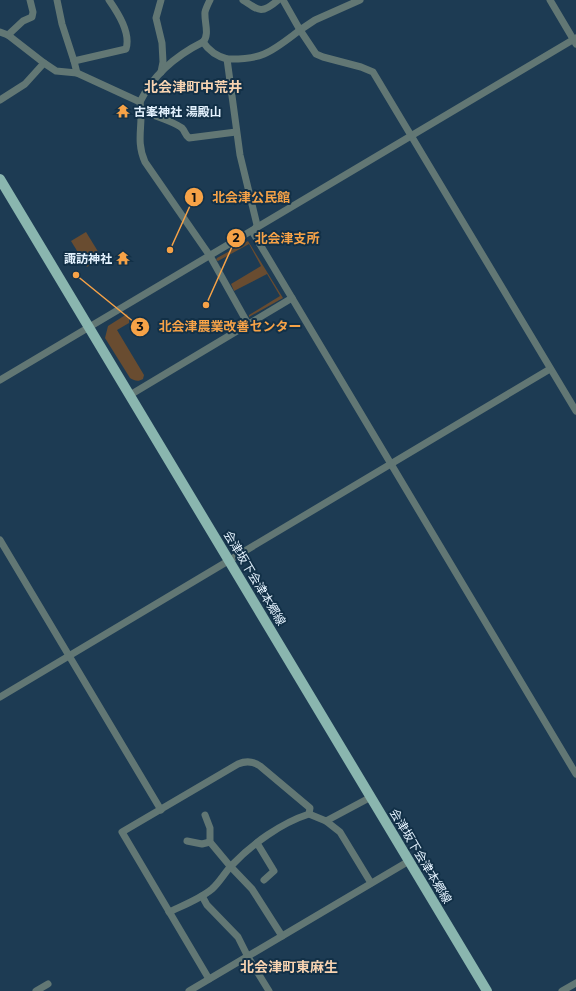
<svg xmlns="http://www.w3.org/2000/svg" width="576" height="991" font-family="Montserrat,'Noto Sans JP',sans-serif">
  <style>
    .green { fill: #694c30 }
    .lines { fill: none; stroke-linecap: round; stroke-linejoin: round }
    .street { stroke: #627774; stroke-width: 7 }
    .primary { stroke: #8ab6af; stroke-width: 10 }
    .labels { text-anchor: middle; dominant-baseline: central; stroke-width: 4; stroke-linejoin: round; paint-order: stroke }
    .poi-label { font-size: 12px; font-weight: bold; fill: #e4f2fe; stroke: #123047; text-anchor: start }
    .street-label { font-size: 12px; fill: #e4f2fe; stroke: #123047 }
    .quarter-label { font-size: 14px; font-weight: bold; fill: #f7d3b1; stroke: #123047 }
    .leader { fill: none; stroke: #f6a247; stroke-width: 1.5 }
    .callout-dot { fill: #f6a247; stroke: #123047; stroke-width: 1.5 }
    .mark-label { font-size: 12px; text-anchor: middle; font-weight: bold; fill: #111 }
    .callout-label { font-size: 13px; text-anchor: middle; font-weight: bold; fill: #f6a247; stroke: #123047; stroke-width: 4; stroke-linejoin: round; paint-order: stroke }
  </style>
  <rect width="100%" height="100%" fill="#1d3b53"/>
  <g class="green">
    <path d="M 86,232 L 102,258 L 87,267 L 71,241 Z"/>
    <path d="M 248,241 L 283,298 L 249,317 L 249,315 L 280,296 L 267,274 L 234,291 L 231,284 L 261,266 L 249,244 L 218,261 L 216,260 L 217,258 Z"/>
    <path d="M 127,314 L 129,319 L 129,323 L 117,330 L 144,375 L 143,379 C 138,382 135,381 130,378 L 105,338 L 108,326 Z"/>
  </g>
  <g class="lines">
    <g class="street">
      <path d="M 57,0 L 62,24 L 74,61"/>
      <path d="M 243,0 C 259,11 262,14 278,0"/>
      <path d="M 283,0 L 300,30 L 315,20 L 360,0"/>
      <path d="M 550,0 L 576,44"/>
      <path d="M 0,32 L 8,35 L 44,63"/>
      <path d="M 8,35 L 23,21 L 32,17 L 33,12 L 30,0"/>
      <path d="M 203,42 C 210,34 204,22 205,12 C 206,8 208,4 210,0"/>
      <path d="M 227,59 C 264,60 272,51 300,30 L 316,54 L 323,57 L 361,67 L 373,72 L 576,411"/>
      <path d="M 161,72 L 163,62 L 162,43 L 156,18 L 161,0"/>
      <path d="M 77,73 L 74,61 L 126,49 C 131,33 118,13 109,0"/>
      <path d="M 0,100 L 25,84 L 44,63 L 56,71 L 77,73 L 140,102 C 144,124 135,140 145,162 L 210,256 L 248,324"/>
      <path d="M 140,102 C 153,75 177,55 203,42 C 209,51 216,56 227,59 L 240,155 L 257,225 L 255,229"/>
      <path d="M 141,111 C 150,114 175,122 182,128 C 185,131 185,135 189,138 L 236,132"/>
      <path d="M 252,231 L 576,774"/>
      <path d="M 0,380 L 576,38"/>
      <path d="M 130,395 L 292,298"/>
      <path d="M 0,540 L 161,810"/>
      <path d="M 0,697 L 550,369"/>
      <path d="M 205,815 L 210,828 L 210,842 L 230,866 L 252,889 L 282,936"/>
      <path d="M 326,821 L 340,832 L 371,883"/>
      <path d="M 187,841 L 202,844 L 210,842"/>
      <path d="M 257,843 L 274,871 L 264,880"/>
      <path d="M 202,896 L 207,905 L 238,937 L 248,957 L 269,991"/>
      <path d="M 169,912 C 184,905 200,899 212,889 C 220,882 225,872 232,865 C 252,844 281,823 309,814 L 326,821 L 371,797"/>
      <path d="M 209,979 L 122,832 L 238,764 C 245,761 253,761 260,766 L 310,808 L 309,814"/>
      <path d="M 36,991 L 48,984"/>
      <path d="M 189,991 L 409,861"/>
      <path d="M 562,991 L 576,983"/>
    </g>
    <path class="primary" d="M 0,179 L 487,991"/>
  </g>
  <defs>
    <g id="temple-bare" transform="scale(1.08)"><path d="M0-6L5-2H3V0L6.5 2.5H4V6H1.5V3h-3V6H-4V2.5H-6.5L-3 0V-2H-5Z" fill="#f6a247" stroke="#123047" stroke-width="2.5" paint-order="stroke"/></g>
  </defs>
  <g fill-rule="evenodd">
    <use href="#temple-bare" x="123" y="111"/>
    <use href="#temple-bare" x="123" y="258"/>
  </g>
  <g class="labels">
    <g class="poi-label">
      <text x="134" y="111">古峯神社 湯殿山</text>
      <text x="112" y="258" text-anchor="end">諏訪神社</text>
    </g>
    <g class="street-label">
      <text transform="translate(255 578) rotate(59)">会津坂下会津本郷線</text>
      <text transform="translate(421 856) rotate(59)">会津坂下会津本郷線</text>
    </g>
    <g class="quarter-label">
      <text x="193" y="87">北会津町中荒井</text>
      <text x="289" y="967">北会津町東麻生</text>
    </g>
  </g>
  <path class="leader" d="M170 250L194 197M206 305L236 238M76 275L140 327"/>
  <g class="callout-dot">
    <circle cx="170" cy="250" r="4"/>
    <circle cx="206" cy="305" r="4"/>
    <circle cx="76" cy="275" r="4"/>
    <circle cx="194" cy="197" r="10"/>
    <circle cx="236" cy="238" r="10"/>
    <circle cx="140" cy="327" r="10"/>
  </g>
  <g class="mark-label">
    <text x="194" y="202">1</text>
    <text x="236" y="242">2</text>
    <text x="140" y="331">3</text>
  </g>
  <g class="callout-label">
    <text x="251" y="202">北会津公民館</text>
    <text x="287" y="243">北会津支所</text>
    <text x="230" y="331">北会津農業改善センター</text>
  </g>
</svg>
